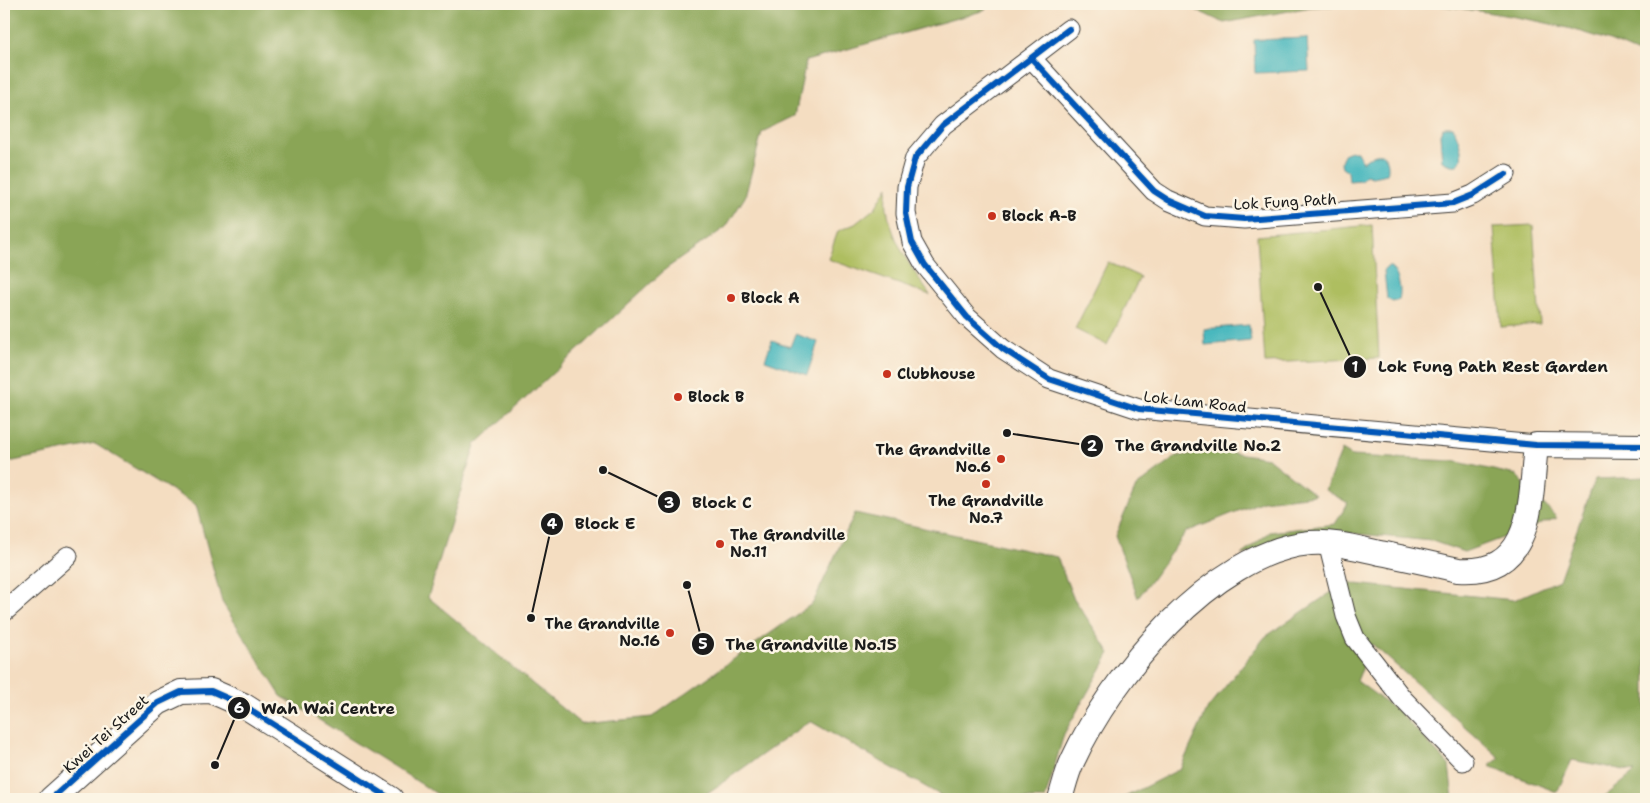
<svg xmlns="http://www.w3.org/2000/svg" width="1650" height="803" font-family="'Shantell Sans',sans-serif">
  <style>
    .green { fill: #aebe61; stroke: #656d3e }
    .forest { fill: #8aa557; stroke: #53603a }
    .water { fill: #48b8be; stroke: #326a6d }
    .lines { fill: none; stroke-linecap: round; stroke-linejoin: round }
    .minor-casing { stroke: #3c3935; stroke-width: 21 }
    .tertiary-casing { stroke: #3c3935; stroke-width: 26 }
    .minor { stroke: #fff; stroke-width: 19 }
    .tertiary { stroke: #fff; stroke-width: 24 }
    .cycleway-casing { stroke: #fcf5e5; stroke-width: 9 }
    .cycleway { stroke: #0057b8; stroke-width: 6 }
    .poi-dot { fill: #c8321e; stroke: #fcf5e5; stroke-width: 2 }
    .labels { text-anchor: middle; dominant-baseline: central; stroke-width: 5; stroke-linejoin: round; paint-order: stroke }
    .street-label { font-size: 15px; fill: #1c1c1c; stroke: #fcf5e5 }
    .poi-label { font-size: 15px; font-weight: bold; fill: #1c1c1c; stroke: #fcf5e5; text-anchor: start }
    .leader { fill: none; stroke: #1c1c1c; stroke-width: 2 }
    .callout-dot { fill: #1c1c1c; stroke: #fcf5e5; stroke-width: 2 }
    .mark-label { font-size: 15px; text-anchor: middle; font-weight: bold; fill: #fff }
    .callout-label { font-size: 16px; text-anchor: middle; font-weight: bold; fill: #1c1c1c; stroke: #fcf5e5; stroke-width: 5; stroke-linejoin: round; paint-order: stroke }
  </style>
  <rect width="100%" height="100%" fill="#fcf5e5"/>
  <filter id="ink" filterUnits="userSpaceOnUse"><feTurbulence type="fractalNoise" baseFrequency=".02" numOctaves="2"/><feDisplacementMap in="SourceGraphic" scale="10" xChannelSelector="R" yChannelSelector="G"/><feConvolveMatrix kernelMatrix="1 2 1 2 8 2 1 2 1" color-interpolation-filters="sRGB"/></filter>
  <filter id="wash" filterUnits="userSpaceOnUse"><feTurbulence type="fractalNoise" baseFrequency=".0096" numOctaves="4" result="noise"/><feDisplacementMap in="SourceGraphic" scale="20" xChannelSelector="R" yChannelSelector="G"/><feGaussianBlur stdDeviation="1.12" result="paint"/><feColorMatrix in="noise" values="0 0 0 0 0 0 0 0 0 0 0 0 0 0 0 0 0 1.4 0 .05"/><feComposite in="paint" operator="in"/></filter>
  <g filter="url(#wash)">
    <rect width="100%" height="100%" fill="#f4ddc1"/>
    <g class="green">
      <path d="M 888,186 C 887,193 886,202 887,209 C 893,243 911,267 930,295 L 828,259 L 838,231 L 855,224 L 875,208 Z"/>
      <path d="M 1372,225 L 1379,358 L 1265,363 L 1257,236 Z"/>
      <path d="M 1533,225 L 1540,324 L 1501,327 L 1494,227 Z"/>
      <path d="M 1108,262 L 1140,277 L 1107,345 L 1075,329 Z"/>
    </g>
    <g class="forest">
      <path d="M 4,4 L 993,4 L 982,11 L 806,61 L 795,116 L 762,132 L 745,197 L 726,227 L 667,268 L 475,445 L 428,597 L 581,724 L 652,717 L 813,603 L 855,513 L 1057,557 L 1073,597 L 1110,653 L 1064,734 L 1045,799 L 947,799 L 810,721 L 699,799 L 445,799 L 281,696 L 222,602 L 196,505 L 95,444 L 4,463 Z"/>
      <path d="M 1183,4 L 1386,4 L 1311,7 L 1224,23 Z"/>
      <path d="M 1431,4 L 1646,4 L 1646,57 C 1580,23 1504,15 1431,4 Z"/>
      <path d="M 1342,450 L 1352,456 L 1453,461 L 1516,475 L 1557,518 L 1464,552 L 1432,541 L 1348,533 L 1241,555 L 1270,532 L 1335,524 L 1348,503 L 1325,490 Z"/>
      <path d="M 1224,451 L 1268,458 L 1315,495 L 1263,501 L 1186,532 L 1138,598 L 1115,536 L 1136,487 L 1177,456 Z"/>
      <path d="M 1646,477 L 1646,799 L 1602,799 L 1635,772 L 1572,760 L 1557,792 L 1489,766 L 1500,758 L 1372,644 L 1357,681 L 1399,712 L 1449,765 L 1453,799 L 1121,799 L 1180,769 L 1208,708 L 1265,637 L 1345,583 L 1514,600 L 1559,580 L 1595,479 Z"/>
    </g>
    <g class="water">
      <path d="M 1307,38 L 1309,71 L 1255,73 L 1254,40 Z"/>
      <path d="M 1445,127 L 1453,127 C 1460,140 1472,178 1442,161 L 1440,134 L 1442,129 Z"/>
      <path d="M 1351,151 L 1357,151 L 1362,162 C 1367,160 1370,156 1373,155 C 1387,149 1390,165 1387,174 L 1372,177 L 1366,175 L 1361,180 L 1349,181 L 1348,171 L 1342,167 C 1340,161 1342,158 1345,153 Z"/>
      <path d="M 1387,267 L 1392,267 C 1398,277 1402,288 1399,300 L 1393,302 L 1387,299 L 1384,271 Z"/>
      <path d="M 1249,325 L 1251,341 L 1205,345 L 1204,329 Z"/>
      <path d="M 795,334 L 818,342 L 807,375 L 765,360 L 772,340 L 790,347 Z"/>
    </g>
  </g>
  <g filter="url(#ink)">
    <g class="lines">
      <g class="minor-casing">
        <g id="minor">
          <path d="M 1069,29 L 943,125 L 915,158 L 907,187 L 906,213 L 912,242 L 925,265 L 967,317 L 1003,349 L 1049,379 L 1139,409 L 1536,445"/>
          <path d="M 1032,59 L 1154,191 L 1168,200 L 1205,216 L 1244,219 L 1453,203 L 1473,195 L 1506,174"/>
          <path d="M 1328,543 L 1346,616 L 1355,638 L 1402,698 L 1463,761"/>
          <path d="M 4,612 L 68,556"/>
        </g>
      </g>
      <g class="tertiary-casing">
        <g id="tertiary">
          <path d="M 51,799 L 158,703 L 181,692 L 211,691 L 243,705 L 391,799"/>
          <path d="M 1060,799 C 1064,786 1067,772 1073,760 C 1111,677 1212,552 1310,543 C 1333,541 1357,548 1380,553 C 1406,558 1432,564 1458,570 C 1535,576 1530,499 1536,445 L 1646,446"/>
        </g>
      </g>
      <use href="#minor" class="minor"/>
      <use href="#tertiary" class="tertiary"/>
      <g class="cycleway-casing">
        <g id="cycleway">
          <path d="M 1069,29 L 943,125 L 915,158 L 907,187 L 906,213 L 912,242 L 925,265 L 967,317 L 1003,349 L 1049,379 L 1139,409 L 1536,445 L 1646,446"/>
          <path d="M 1032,59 L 1154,191 L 1168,200 L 1205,216 L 1244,219 L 1453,203 L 1473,195 L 1506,174"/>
          <path d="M 51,799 L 158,703 L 181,692 L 211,691 L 243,705 L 391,799"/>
        </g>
      </g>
      <use href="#cycleway" class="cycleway"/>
    </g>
  </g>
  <g class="poi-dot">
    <circle cx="992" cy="216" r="5"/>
    <circle cx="731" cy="298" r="5"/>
    <circle cx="887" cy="374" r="5"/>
    <circle cx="678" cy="397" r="5"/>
    <circle cx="1001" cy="459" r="5"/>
    <circle cx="986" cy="484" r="5"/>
    <circle cx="720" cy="544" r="5"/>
    <circle cx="670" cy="633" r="5"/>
  </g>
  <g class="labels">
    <g class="street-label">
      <text transform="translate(1285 202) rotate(-3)">Lok Fung Path</text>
      <text transform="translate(1195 402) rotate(6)">Lok Lam Road</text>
      <text transform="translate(106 734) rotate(-42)">Kwei Tei Street</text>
    </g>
    <g class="poi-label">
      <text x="1002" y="216">Block A-B</text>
      <text x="741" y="298">Block A</text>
      <text x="897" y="374">Clubhouse</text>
      <text x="688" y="397">Block B</text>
      <text x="991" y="450" text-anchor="end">The Grandville<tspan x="991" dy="17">No.6</tspan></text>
      <text x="986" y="501" text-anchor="middle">The Grandville<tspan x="986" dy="17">No.7</tspan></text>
      <text x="730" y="535">The Grandville<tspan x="730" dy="17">No.11</tspan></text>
      <text x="660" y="624" text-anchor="end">The Grandville<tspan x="660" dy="17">No.16</tspan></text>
    </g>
  </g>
  <path class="leader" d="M1318 287L1355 367M1007 433L1092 446M603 470L669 502M531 618L552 524M687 585L703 644M215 765L239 708"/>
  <g class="callout-dot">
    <circle cx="1318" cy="287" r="5"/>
    <circle cx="1007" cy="433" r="5"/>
    <circle cx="603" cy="470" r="5"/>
    <circle cx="531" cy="618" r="5"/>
    <circle cx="687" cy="585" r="5"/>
    <circle cx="215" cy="765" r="5"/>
    <circle cx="1355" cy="367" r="12"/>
    <circle cx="1092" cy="446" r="12"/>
    <circle cx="669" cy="502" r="12"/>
    <circle cx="552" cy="524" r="12"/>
    <circle cx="703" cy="644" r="12"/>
    <circle cx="239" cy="708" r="12"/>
  </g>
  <g class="mark-label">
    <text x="1355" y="372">1</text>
    <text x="1092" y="451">2</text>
    <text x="669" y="508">3</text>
    <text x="552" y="529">4</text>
    <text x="703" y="649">5</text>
    <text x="239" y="713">6</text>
  </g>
  <g class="callout-label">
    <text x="1493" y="372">Lok Fung Path Rest Garden</text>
    <text x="1198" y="451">The Grandville No.2</text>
    <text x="722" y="508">Block C</text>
    <text x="605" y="529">Block E</text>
    <text x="811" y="650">The Grandville No.15</text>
    <text x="328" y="714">Wah Wai Centre</text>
  </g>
  <rect width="1650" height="803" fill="none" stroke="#fcf5e5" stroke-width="20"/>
</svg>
